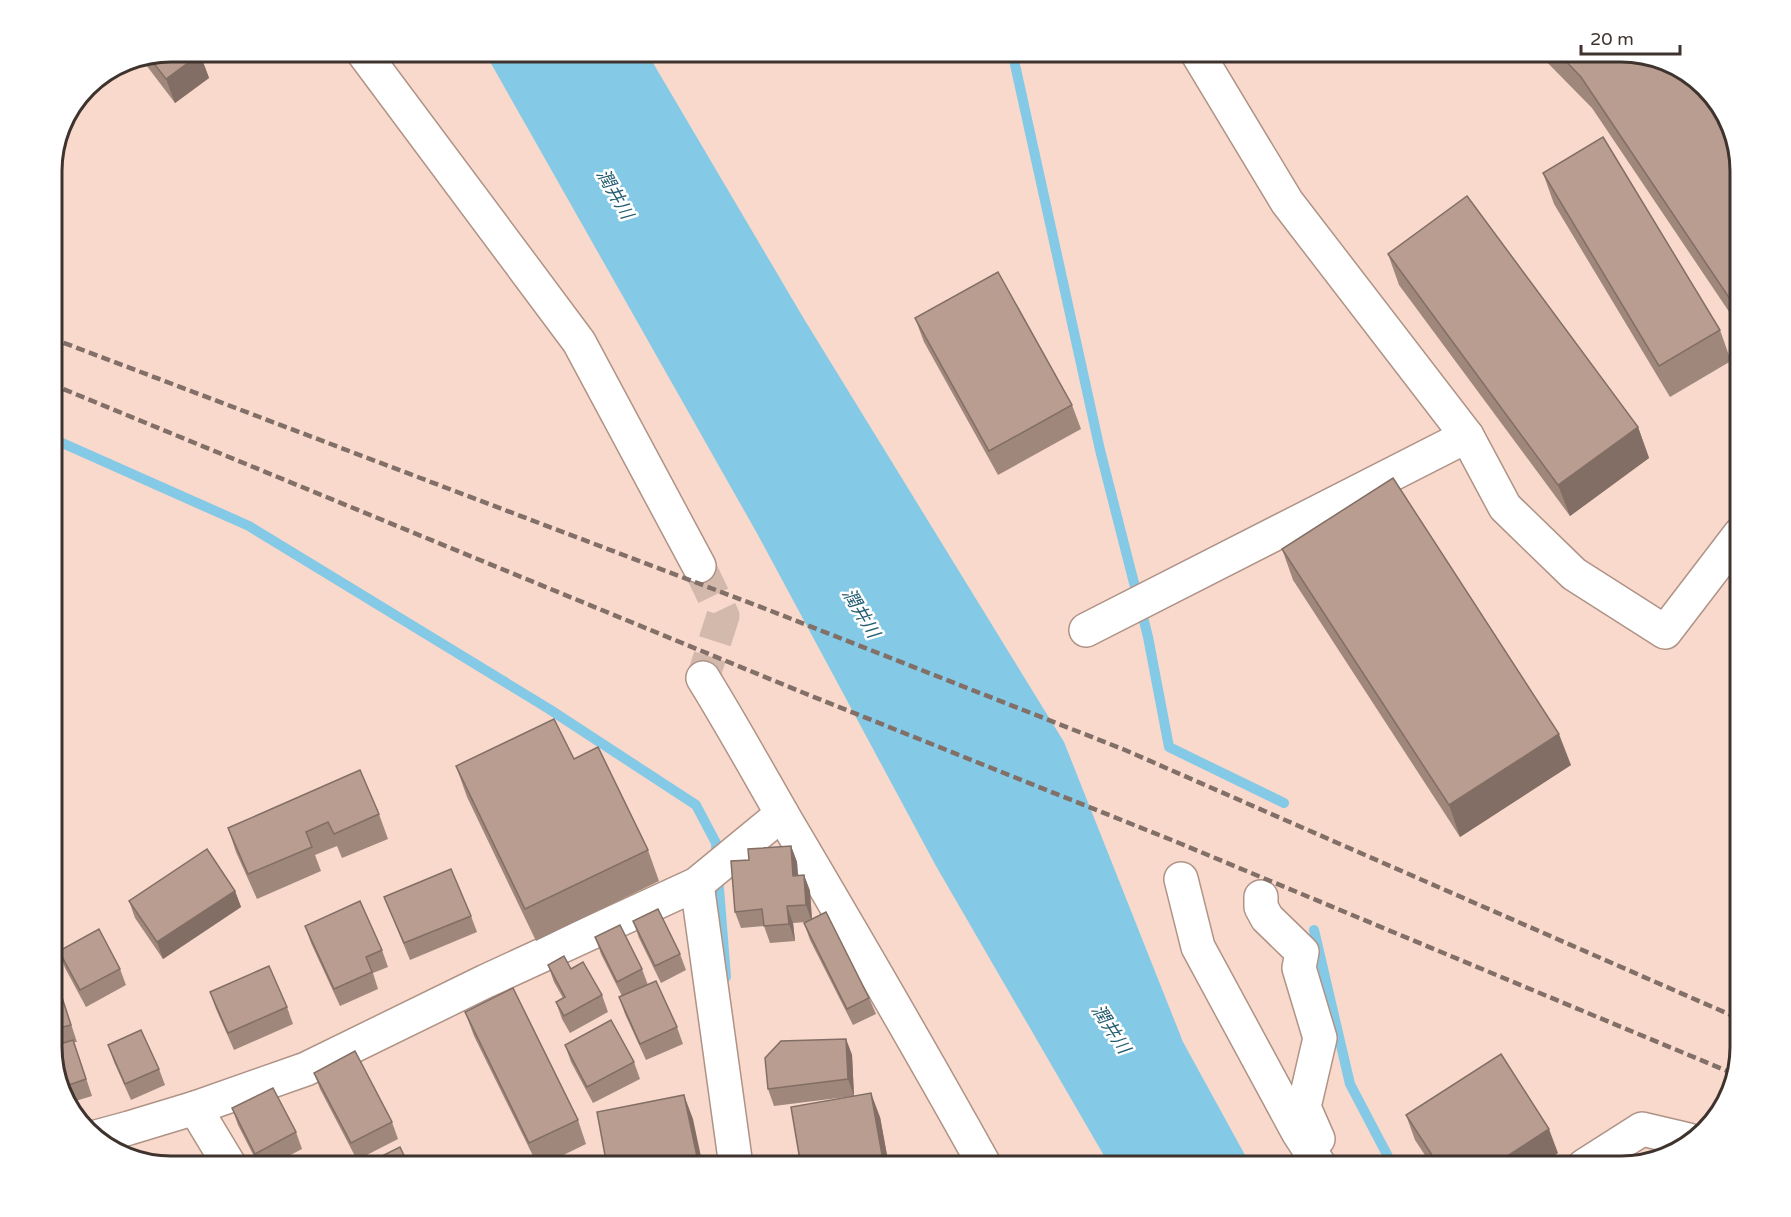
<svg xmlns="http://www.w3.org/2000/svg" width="1791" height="1217" font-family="'Varela Round','Noto Sans JP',sans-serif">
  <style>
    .water { fill: #84c9e6 }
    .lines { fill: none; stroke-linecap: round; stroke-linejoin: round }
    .stream { stroke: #84c9e6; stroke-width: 10 }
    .minor-tunnel { stroke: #d3b8ac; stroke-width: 33; stroke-dasharray: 33 16; stroke-linecap: butt }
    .minor-casing { stroke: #af9386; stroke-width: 36 }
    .minor { stroke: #fff; stroke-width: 33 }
    .rail { stroke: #826f67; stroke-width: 4.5; stroke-dasharray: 9 4.5; stroke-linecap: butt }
    .wall { fill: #9f877c }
    .shaded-wall { fill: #826e65 }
    .building { fill: #b99d90; stroke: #826e65; stroke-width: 1.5 }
    .labels { text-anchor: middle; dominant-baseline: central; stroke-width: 5; stroke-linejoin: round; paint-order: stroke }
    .water-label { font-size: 18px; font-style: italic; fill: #255d71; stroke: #fff }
    .rim { fill: none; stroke: #3f332e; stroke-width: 3 }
  </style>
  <rect width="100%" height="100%" fill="#f8d9cc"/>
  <path class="water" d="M 484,51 L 646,51 L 804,319 L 1064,742 L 1183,1042 L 1251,1166 L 1110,1166 L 936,866 L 758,535 Z"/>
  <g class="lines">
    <g class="stream">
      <path d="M 1012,51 L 1100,450 L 1135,587"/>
      <path d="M 51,438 L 249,526 L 549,709 L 696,805 L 716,843 L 717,860"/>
      <path d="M 1142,613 L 1148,637 L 1169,747 L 1284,803"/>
      <path d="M 718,876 L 726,977"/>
      <path d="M 1314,930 L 1350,1084 L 1393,1166"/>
    </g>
    <path class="minor-tunnel" d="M 699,566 L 723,616 L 703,678"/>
    <g class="minor-casing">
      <g id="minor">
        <path d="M 362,51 L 579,342 L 699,566"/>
        <path d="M 1196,51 L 1287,202 L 1467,436 L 1505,507 L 1574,574 L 1665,632 L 1740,534"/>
        <path d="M 1086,630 L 1467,436"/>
        <path d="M 703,678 C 732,725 758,772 785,819 C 853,934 920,1049 985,1166"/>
        <path d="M 1181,879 L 1198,947 L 1298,1132 L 1320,1166"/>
        <path d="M 697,884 L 736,1166"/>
        <path d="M 1261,897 L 1261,907 L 1267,918 L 1302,952 L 1299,968 L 1320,1038 L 1304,1107 L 1318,1139"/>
        <path d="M 195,1108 L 230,1166"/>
        <path d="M 96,1137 L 129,1128 L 195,1108 L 306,1069 L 486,981 L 697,884 L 782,814"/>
        <path d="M 1584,1166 L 1642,1129 L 1689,1140"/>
      </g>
    </g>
    <use href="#minor" class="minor"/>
    <g class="rail">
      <path d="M 51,338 L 766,609 L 1125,750 L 1740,1019"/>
      <path d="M 51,384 L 804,693 L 1179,843 L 1732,1073"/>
    </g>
  </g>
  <g class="wall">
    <path d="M 171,51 L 200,54 L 209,78 L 175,103 L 140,57 Z"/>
    <path d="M 1536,51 L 1620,51 L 1740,171 L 1740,328 L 1592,108 Z"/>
    <path d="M 1543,173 L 1720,330 L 1731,361 L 1670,397 L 1554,204 Z"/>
    <path d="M 1388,254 L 1638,427 L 1649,458 L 1570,516 L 1399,285 Z"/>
    <path d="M 915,318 L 1072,405 L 1081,429 L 998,475 L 924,342 Z"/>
    <path d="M 1282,549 L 1571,765 L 1460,837 L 1293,580 Z"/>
    <path d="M 574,759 L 648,850 L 659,881 L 536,941 L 467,797 L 456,766 Z"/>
    <path d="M 379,814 L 388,839 L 342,858 L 337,846 L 315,855 L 321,871 L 257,899 L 236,852 L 228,828 Z"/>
    <path d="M 791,846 L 797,862 L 798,875 L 804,875 L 810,891 L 812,919 L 869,998 L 876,1014 L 853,1025 L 810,940 L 804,923 L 806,922 L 793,923 L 795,941 L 770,943 L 764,926 L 741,928 L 735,912 L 749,860 Z"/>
    <path d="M 235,891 L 241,907 L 163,959 L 135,918 L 129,901 Z"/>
    <path d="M 384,897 L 471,916 L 477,932 L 410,960 Z"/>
    <path d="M 633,921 L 680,954 L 686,970 L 661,983 L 639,938 Z"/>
    <path d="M 305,926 L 382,950 L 388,967 L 373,973 L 378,989 L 340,1006 L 311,943 Z"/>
    <path d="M 595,937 L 642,969 L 648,985 L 677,1027 L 683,1044 L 646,1060 L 625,1014 L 619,997 L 622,996 L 601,954 Z"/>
    <path d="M 59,951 L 120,969 L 126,985 L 86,1007 L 65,968 Z"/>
    <path d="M 548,965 L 571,969 L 602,995 L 608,1012 L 570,1033 L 562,1019 L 556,1002 L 563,998 L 554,982 Z"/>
    <path d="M 55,976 L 77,1042 L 74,1042 L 92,1096 L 69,1103 L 67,1097 L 64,1098 L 51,1054 L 51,977 Z"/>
    <path d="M 210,992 L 287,1007 L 293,1024 L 234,1050 L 216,1009 Z"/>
    <path d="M 465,1012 L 578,1120 L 586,1144 L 541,1166 L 538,1166 L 474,1036 Z"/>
    <path d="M 846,1039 L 852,1055 L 854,1096 L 880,1117 L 889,1166 L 801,1166 L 854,1096 L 774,1106 L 768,1089 Z"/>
    <path d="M 108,1045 L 159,1069 L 165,1085 L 131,1100 L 114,1062 Z"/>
    <path d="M 565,1045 L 634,1062 L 640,1079 L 593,1103 L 571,1062 Z"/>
    <path d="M 314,1073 L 392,1122 L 398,1139 L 357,1160 L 320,1089 Z"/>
    <path d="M 232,1108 L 296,1132 L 302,1149 L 269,1166 L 259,1166 L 238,1125 Z"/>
    <path d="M 1406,1115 L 1558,1153 L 1538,1166 L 1432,1166 L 1415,1140 Z"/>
  </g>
  <g class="shaded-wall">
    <path d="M 200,54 L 209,78 L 175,103 L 166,79 Z"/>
    <path d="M 1638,427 L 1649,458 L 1570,516 L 1558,485 Z"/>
    <path d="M 1559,734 L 1571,765 L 1460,837 L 1449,805 Z"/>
    <path d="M 791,846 L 797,862 L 799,892 L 793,876 Z"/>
    <path d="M 804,875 L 810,891 L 812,922 L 806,905 Z"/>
    <path d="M 235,891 L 241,907 L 163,959 L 157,942 Z"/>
    <path d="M 787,906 L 793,923 L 795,941 L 789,924 Z"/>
    <path d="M 846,1039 L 852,1055 L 854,1096 L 848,1079 Z"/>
    <path d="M 871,1093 L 880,1117 L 889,1166 L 884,1166 Z"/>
    <path d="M 684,1095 L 693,1119 L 703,1166 L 699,1166 Z"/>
    <path d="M 1549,1129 L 1558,1153 L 1538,1166 L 1492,1166 Z"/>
  </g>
  <g class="building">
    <path d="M 171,51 L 198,51 L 200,54 L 166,79 L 148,56 Z"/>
    <path d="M 1556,51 L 1620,51 L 1687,71 L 1727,118 L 1740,171 L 1740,314 L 1581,77 Z"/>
    <path d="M 1603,137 L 1720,330 L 1659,366 L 1543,173 Z"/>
    <path d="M 1467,196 L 1638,427 L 1558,485 L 1388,254 Z"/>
    <path d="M 998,272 L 1072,405 L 989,451 L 915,318 Z"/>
    <path d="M 1393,478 L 1559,734 L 1449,805 L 1282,549 Z"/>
    <path d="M 554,719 L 574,759 L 598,747 L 648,850 L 525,909 L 456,766 Z"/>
    <path d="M 360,770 L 379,814 L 334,834 L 328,822 L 306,832 L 312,847 L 248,874 L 228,828 Z"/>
    <path d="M 791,846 L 793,876 L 804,875 L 806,905 L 787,906 L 789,924 L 764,926 L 762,909 L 735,912 L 731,861 L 749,860 L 748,849 Z"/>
    <path d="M 207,849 L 235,891 L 157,942 L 129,901 Z"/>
    <path d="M 451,869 L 471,916 L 404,943 L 384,897 Z"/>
    <path d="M 360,901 L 382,950 L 366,957 L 372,972 L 334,989 L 305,926 Z"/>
    <path d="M 658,909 L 680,954 L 655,966 L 633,921 Z"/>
    <path d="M 826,912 L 869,998 L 847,1009 L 804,923 Z"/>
    <path d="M 620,925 L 642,969 L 617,982 L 595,937 Z"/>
    <path d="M 99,929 L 120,969 L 80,990 L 59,951 Z"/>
    <path d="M 564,956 L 571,969 L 583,962 L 602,995 L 564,1016 L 556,1002 L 565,997 L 548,965 Z"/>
    <path d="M 269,966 L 287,1007 L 228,1033 L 210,992 Z"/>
    <path d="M 55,976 L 71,1025 L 51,1030 L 51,977 Z"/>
    <path d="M 656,981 L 677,1027 L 640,1044 L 619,997 Z"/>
    <path d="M 513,988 L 578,1120 L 529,1143 L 465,1012 Z"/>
    <path d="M 611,1020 L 634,1062 L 587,1087 L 565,1045 Z"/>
    <path d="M 141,1030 L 159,1069 L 125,1084 L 108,1045 Z"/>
    <path d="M 846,1039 L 848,1079 L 768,1089 L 765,1058 L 781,1041 Z"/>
    <path d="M 73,1040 L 86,1079 L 63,1087 L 61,1080 L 59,1081 L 51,1054 L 51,1047 Z"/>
    <path d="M 355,1051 L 392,1122 L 351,1143 L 314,1073 Z"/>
    <path d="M 1501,1054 L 1549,1129 L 1492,1166 L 1439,1166 L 1406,1115 Z"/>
    <path d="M 273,1088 L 296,1132 L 255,1154 L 232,1108 Z"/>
    <path d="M 871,1093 L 884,1166 L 801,1166 L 791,1107 Z"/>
    <path d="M 684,1095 L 699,1166 L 607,1166 L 597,1112 Z"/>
    <path d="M 400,1147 L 409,1166 L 362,1166 Z"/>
    <path d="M 190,1156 L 196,1166 L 174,1166 Z"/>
    <path d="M 1608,1156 L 1614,1166 L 1593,1166 Z"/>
  </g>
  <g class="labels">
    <g class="water-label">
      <text transform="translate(615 194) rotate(60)">潤井川</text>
      <text transform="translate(861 613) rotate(59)">潤井川</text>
      <text transform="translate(1111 1029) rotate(57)">潤井川</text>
    </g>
  </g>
  <path d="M0 0H1791V1217H0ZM171 62H1621A109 109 0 0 1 1730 171V1047A109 109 0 0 1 1621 1156H171A109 109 0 0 1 62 1047V171A109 109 0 0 1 171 62Z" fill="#fff" fill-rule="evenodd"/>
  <path class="rim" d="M171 62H1621A109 109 0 0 1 1730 171V1047A109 109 0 0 1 1621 1156H171A109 109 0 0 1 62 1047V171A109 109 0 0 1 171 62Z"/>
  <path d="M1581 45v9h99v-9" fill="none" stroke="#3f332e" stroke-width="3"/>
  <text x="1590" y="45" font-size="18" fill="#3f332e" stroke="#ffffff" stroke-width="4.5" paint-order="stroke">20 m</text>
</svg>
